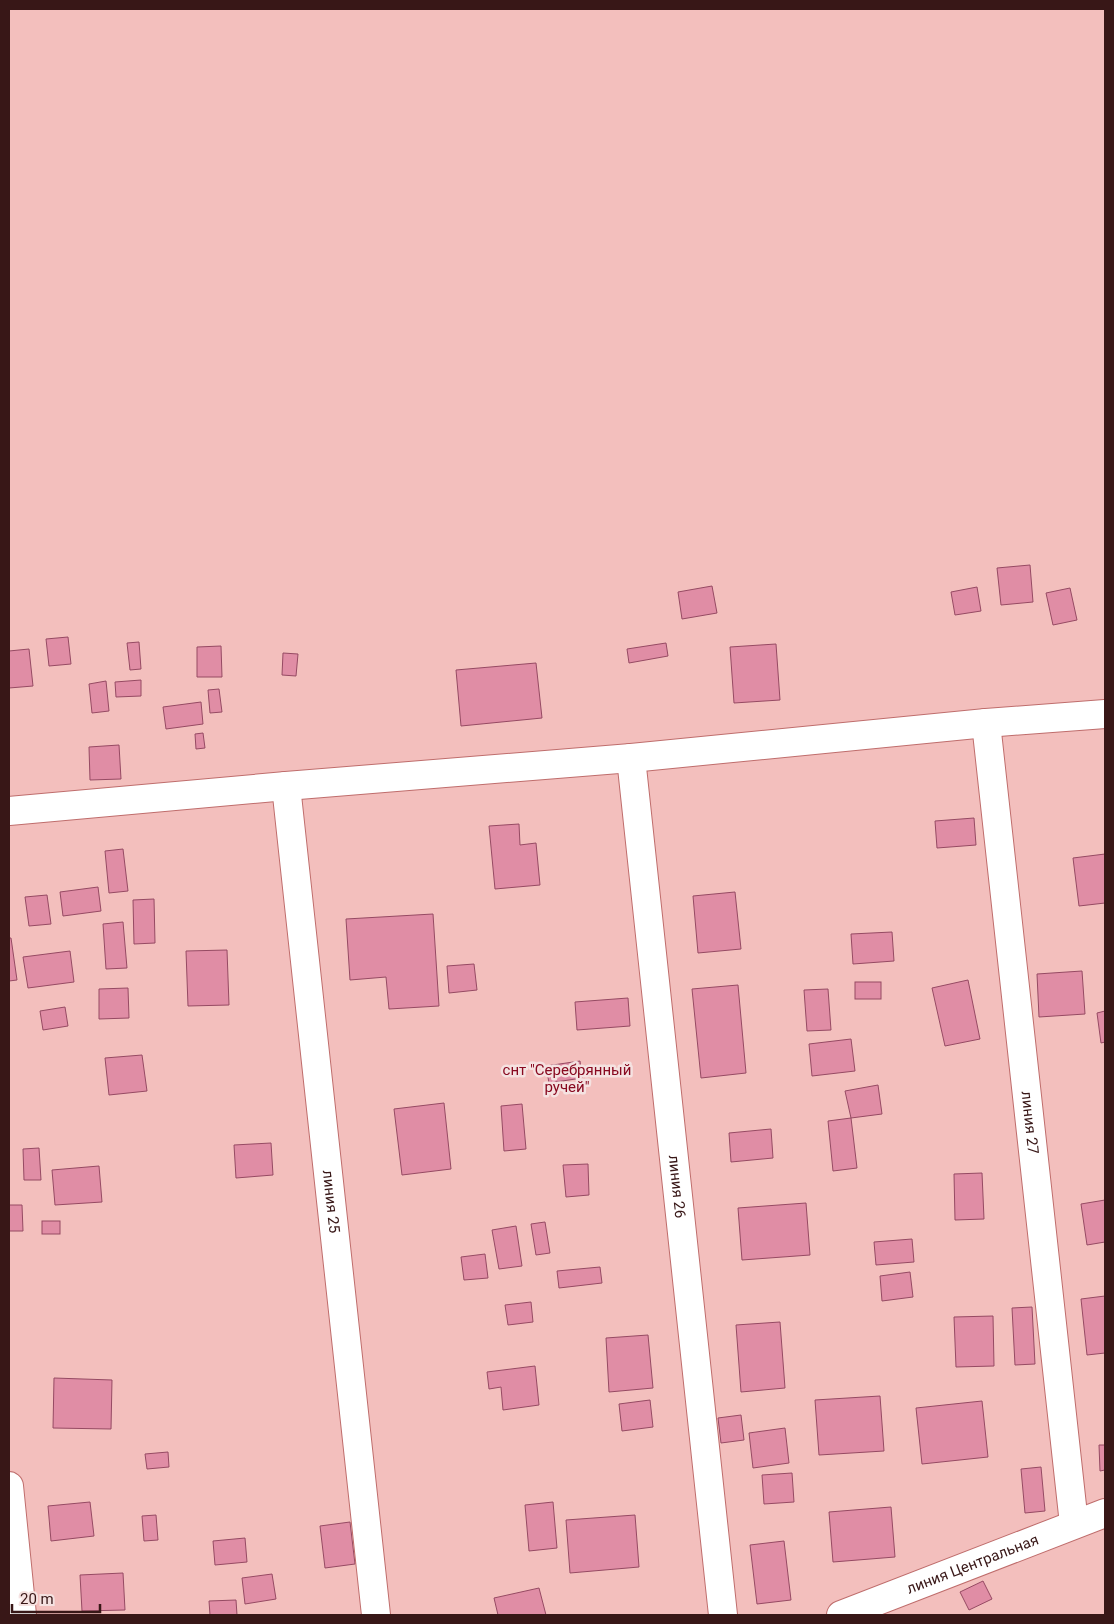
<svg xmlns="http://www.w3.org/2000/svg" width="1114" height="1624" font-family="Roboto,sans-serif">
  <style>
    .green { fill: #f3bfbd }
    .building { fill: #e08da5; stroke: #964a63 }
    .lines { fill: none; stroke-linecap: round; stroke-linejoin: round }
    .minor-casing { stroke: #bf6d6c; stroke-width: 30 }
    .minor { stroke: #fff; stroke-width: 28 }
    .labels { text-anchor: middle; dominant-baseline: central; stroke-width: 5; stroke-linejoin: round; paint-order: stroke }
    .park-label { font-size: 15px; fill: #880920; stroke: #f5e2e1 }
    .street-label { font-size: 15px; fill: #381717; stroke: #f5e2e1 }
  </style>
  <rect width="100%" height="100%" fill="#f5e2e1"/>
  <rect class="green" x="9" y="9" width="1096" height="1606"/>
  <g class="building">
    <path d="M 1030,565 L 1033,602 L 1001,605 L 997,568 Z"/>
    <path d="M 712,586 L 717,613 L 682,619 L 678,592 Z"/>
    <path d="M 977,587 L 981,611 L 955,615 L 951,592 Z"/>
    <path d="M 1070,588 L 1077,620 L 1053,625 L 1046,593 Z"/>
    <path d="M 68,637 L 71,664 L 49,666 L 46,639 Z"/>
    <path d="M 139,642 L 141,669 L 130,670 L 127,643 Z"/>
    <path d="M 666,643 L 668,656 L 629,663 L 627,649 Z"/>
    <path d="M 776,644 L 780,700 L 734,703 L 730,647 Z"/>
    <path d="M 221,646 L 222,677 L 197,677 L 197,647 Z"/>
    <path d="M 29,649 L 33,686 L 9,688 L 9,651 Z"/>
    <path d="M 283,653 L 298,654 L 296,676 L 282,675 Z"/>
    <path d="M 536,663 L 542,718 L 461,726 L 456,670 Z"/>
    <path d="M 141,680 L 141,696 L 116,697 L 115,682 Z"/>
    <path d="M 106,681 L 109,711 L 92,713 L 89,684 Z"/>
    <path d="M 219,689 L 222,712 L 210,713 L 208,690 Z"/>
    <path d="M 201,702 L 203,724 L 166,729 L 163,707 Z"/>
    <path d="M 203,733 L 205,748 L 196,749 L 195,734 Z"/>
    <path d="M 119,745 L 121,779 L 90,780 L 89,747 Z"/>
    <path d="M 974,818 L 976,845 L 937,848 L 935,821 Z"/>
    <path d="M 519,824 L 520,845 L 536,843 L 540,885 L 495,889 L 489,826 Z"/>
    <path d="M 123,849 L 128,891 L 109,893 L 105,851 Z"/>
    <path d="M 1105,854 L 1105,903 L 1079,906 L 1073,858 Z"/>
    <path d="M 98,887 L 101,911 L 63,916 L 60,892 Z"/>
    <path d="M 735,892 L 741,949 L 698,953 L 693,896 Z"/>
    <path d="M 47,895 L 51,924 L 29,926 L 25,897 Z"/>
    <path d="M 154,899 L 155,943 L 134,944 L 133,900 Z"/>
    <path d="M 433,914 L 439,1006 L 389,1009 L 386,977 L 350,980 L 346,919 Z"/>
    <path d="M 123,922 L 127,968 L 106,969 L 103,924 Z"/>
    <path d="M 892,932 L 894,961 L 853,964 L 851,934 Z"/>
    <path d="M 9,938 L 11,938 L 17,980 L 9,981 Z"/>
    <path d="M 227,950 L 229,1005 L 188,1006 L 186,951 Z"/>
    <path d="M 70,951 L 74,982 L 28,988 L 23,957 Z"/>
    <path d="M 474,964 L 477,990 L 449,993 L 447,966 Z"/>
    <path d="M 1082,971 L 1085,1014 L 1039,1017 L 1037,974 Z"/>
    <path d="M 968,980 L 980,1039 L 945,1046 L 932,988 Z"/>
    <rect x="855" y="982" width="26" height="17"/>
    <path d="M 738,985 L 746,1073 L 701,1078 L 692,989 Z"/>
    <path d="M 128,988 L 129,1018 L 99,1019 L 99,989 Z"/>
    <path d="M 828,989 L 831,1030 L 807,1031 L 804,990 Z"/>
    <path d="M 628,998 L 630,1026 L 577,1030 L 575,1002 Z"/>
    <path d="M 65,1007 L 68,1026 L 43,1030 L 40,1011 Z"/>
    <path d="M 1105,1011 L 1105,1042 L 1101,1043 L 1097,1013 Z"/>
    <path d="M 851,1039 L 855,1071 L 812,1076 L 809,1044 Z"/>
    <path d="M 142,1055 L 147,1091 L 109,1095 L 105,1058 Z"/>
    <path d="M 580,1061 L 582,1078 L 549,1083 L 546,1066 Z"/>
    <path d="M 878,1085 L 882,1114 L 851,1118 L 845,1091 Z"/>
    <path d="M 444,1103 L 451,1169 L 402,1175 L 394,1109 Z"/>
    <path d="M 522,1104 L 526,1149 L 504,1151 L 501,1106 Z"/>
    <path d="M 851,1118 L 857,1168 L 833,1171 L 828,1121 Z"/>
    <path d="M 771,1129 L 773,1158 L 731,1162 L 729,1133 Z"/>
    <path d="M 271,1143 L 273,1175 L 236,1178 L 234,1145 Z"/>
    <path d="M 39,1148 L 41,1180 L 24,1180 L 23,1149 Z"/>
    <path d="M 588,1164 L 589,1195 L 566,1197 L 563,1165 Z"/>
    <path d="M 99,1166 L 102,1202 L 55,1205 L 52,1170 Z"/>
    <path d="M 982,1173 L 984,1219 L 955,1220 L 954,1174 Z"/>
    <path d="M 1105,1200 L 1105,1242 L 1087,1245 L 1081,1204 Z"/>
    <path d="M 806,1203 L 810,1255 L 742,1260 L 738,1208 Z"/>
    <path d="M 9,1205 L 22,1205 L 23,1231 L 9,1231 Z"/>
    <rect x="42" y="1221" width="18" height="13"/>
    <path d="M 545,1222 L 550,1253 L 536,1255 L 531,1224 Z"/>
    <path d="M 516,1226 L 522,1266 L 499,1269 L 492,1230 Z"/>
    <path d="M 912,1239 L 914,1262 L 876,1265 L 874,1242 Z"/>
    <path d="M 485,1254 L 488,1278 L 464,1280 L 461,1257 Z"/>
    <path d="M 600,1267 L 602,1283 L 559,1288 L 557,1271 Z"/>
    <path d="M 910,1272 L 913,1297 L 882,1301 L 880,1276 Z"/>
    <path d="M 1105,1296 L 1105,1353 L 1087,1355 L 1081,1299 Z"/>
    <path d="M 531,1302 L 533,1322 L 508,1325 L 505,1305 Z"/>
    <path d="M 1032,1307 L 1035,1364 L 1015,1365 L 1012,1308 Z"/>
    <path d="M 993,1316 L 994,1366 L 956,1367 L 954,1317 Z"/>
    <path d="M 780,1322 L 785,1388 L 741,1392 L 736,1325 Z"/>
    <path d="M 648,1335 L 653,1388 L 609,1392 L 606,1338 Z"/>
    <path d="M 535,1366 L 539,1405 L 503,1410 L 501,1387 L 489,1389 L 487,1372 Z"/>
    <path d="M 54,1378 L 112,1380 L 111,1429 L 53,1428 Z"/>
    <path d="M 880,1396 L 884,1451 L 819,1455 L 815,1400 Z"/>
    <path d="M 650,1400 L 653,1427 L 622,1431 L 619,1404 Z"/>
    <path d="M 982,1401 L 988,1457 L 922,1464 L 916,1408 Z"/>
    <path d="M 741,1415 L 744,1440 L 721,1443 L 718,1418 Z"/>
    <path d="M 785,1428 L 789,1463 L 753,1468 L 749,1433 Z"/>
    <path d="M 1099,1445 L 1105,1445 L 1105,1470 L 1100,1471 Z"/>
    <path d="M 168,1452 L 169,1467 L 147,1469 L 145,1454 Z"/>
    <path d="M 1041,1467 L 1045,1511 L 1025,1513 L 1021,1469 Z"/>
    <path d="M 792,1473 L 794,1502 L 764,1504 L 762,1475 Z"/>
    <path d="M 90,1502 L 94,1536 L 51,1541 L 48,1506 Z"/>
    <path d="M 553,1502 L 557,1548 L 529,1551 L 525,1505 Z"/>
    <path d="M 891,1507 L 895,1557 L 833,1562 L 829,1512 Z"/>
    <path d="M 156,1515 L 158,1540 L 144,1541 L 142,1516 Z"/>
    <path d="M 635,1515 L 639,1567 L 570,1573 L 566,1520 Z"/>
    <path d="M 350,1522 L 355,1564 L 325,1568 L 320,1526 Z"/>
    <path d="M 245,1538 L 247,1562 L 215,1565 L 213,1541 Z"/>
    <path d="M 784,1541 L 791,1600 L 757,1604 L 750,1545 Z"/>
    <path d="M 123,1573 L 125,1610 L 82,1611 L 80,1575 Z"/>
    <path d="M 272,1574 L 276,1599 L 245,1604 L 242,1578 Z"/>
    <path d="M 983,1581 L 992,1599 L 969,1610 L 960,1592 Z"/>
    <path d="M 539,1588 L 546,1615 L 498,1615 L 494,1598 Z"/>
    <path d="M 236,1600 L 237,1615 L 210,1615 L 209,1601 Z"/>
  </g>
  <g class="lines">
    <g class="minor-casing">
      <g id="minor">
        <path id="s1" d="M 986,723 L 1074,1524"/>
        <path id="s2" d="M 631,758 L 723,1615"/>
        <path id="s3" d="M 286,786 L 376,1615"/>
        <path d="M 9,811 L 286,786 L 631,758 L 986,723 L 1105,714"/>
        <path d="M 9,1486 L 22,1615"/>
        <path id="s4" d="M 841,1615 L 1105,1513"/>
      </g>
    </g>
    <use href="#minor" class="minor"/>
  </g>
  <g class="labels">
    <g class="park-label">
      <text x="567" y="1070">снт "Серебрянный<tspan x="567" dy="17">ручей"</tspan></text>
    </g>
    <g class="street-label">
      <text stroke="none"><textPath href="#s1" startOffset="402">линия 27</textPath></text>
      <text stroke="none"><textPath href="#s2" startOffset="431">линия 26</textPath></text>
      <text stroke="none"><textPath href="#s3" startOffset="418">линия 25</textPath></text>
      <text stroke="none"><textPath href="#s4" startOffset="141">линия Центральная</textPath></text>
    </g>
  </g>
  <rect width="1114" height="1624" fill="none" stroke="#381717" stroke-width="20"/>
  <path d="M12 1604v8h88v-8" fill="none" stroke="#381717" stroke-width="2.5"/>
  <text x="20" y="1604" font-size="15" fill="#381717" stroke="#f5e2e1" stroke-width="4" paint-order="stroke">20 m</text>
</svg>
